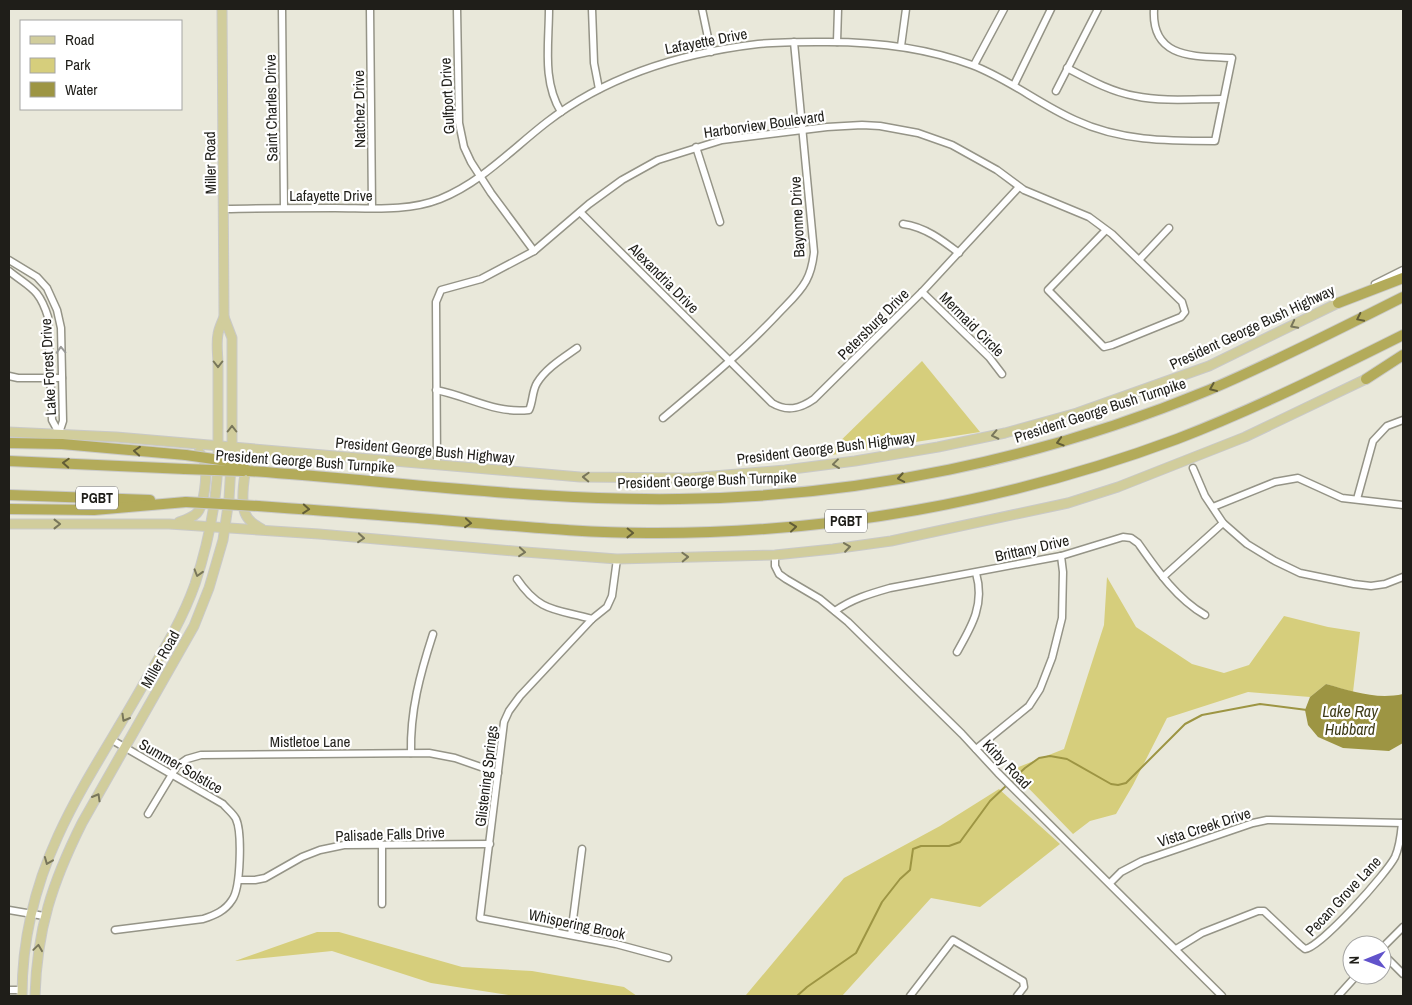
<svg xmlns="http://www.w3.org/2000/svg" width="1412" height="1005" font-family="'Archivo Narrow',sans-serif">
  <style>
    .green { fill: #d6ce7c }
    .water { fill: #9d9543 }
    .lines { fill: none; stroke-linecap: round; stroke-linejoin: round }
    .stream { stroke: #9d9543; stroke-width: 2 }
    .minor-casing { stroke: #959487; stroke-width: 9 }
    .major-casing { stroke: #c9c9c8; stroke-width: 11 }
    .highway-casing { stroke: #c9c9c8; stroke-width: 12 }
    .minor { stroke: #fff; stroke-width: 6 }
    .major { stroke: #d1cd9c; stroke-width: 9 }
    .highway { stroke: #b3ab5a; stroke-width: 10 }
    .highway-bridge-casing { stroke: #c9c9c8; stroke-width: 12; stroke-linecap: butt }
    .highway-bridge { stroke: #b3ab5a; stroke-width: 10 }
    .oneway { stroke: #625d36 }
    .oneway2 { stroke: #78765a }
    .oneway3 { stroke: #9a9a98 }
    .labels { text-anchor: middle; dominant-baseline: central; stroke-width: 4.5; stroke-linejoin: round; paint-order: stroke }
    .shield { fill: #fff; stroke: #62625e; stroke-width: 1 }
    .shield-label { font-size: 14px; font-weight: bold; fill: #1f1e19 }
    .street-label { font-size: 15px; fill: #1f1e19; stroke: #fff }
    .water-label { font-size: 16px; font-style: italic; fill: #3f3c18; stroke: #fff }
  </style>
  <rect width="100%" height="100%" fill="#e9e8da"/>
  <g class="green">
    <path d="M 922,361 L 980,432 L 825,456 Z"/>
    <path d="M 1107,577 L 1136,627 L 1192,664 L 1224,673 L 1249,665 L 1284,616 L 1328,627 L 1360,632 L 1353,692 L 1326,684 L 1310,697 L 1248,692 L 1167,718 L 1133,785 L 1116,814 L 1090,821 L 1073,834 L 1011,770 L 1064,749 L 1104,625 Z"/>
    <path d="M 999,789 L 1060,844 L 980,907 L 931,898 L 842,996 L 746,995 L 844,878 L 940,826 Z"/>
    <path d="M 317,932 L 339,932 L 462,967 L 532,971 L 624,987 L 637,996 L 515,996 L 431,983 L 332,951 L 235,961 Z"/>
  </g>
  <path class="water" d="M 1326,684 C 1352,691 1376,700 1403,694 L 1403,743 L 1389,751 L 1343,748 L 1318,737 L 1308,725 L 1305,710 L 1310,697 Z"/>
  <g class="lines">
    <path class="stream" d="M 797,996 L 807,987 L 856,953 L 882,902 L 900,879 L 910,870 L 913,849 L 921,846 L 949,846 L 960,842 L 990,801 L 1025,768 L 1039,758 L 1050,756 L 1067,759 L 1111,784 L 1118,785 L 1126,783 L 1185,724 L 1202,715 L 1260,704 L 1307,710"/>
    <g class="minor-casing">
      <g id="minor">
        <path d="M 282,9 L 284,207"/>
        <path d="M 370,9 L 372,208"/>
        <path d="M 457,9 L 459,123 L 464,147 L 471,162 L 491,193 L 534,251"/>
        <path d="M 549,9 C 549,44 542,81 561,112"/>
        <path d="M 592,9 L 594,63 L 599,89"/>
        <path d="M 702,9 L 711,52"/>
        <path d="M 837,42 L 838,9"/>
        <path d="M 901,46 L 906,9"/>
        <path d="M 974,65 L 1004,9"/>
        <path d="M 1067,68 C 1088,79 1111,92 1135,96 C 1163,102 1194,99 1223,99"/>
        <path d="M 1014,85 L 1051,9"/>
        <path d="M 1056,91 L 1098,9"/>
        <path d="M 696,147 L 720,222"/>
        <path d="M 224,209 C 261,208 298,208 335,208 C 370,208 407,212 440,199 C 482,182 512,149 547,122 C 608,75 682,53 758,44 C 777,42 797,42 816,42 C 870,41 922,46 972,65 C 1009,79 1039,104 1075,120 C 1120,141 1166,141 1215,141 L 1232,58 C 1196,56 1151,60 1154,9"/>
        <path d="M 580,212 L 772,403 C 787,412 800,409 814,399 L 922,292 L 1019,187"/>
        <path d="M 903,224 C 925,227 942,240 959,253"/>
        <path d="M 9,260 L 37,277 L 47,288 L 57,310 L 61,328 L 63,421 L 59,433"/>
        <path d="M 1139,260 L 1169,228"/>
        <path d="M 9,271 C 30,288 39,288 48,317 L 52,420 L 59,433"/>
        <path d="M 1375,284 L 1403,270"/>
        <path d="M 922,292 L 989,357 L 1002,374"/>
        <path d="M 9,376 L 18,378 L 62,378"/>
        <path d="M 436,390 C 468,396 495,414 529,410 C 533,402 532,391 537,383 C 546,368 563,358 577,348"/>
        <path d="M 663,418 C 702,385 741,353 776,316 C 786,305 799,294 806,281 C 811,272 813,262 814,252 L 794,42"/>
        <path d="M 437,465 L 436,302 L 441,290 L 481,279 L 534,251 L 589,204 L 622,180 L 658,160 L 722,140 L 827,127 L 862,125 L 880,126 L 918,133 L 952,145 L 997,170 L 1024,190 L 1089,217 L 1112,234 L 1182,302 L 1185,312 L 1181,317 L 1112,345 L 1104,347 L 1048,290 L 1106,230"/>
        <path d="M 1193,468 L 1205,496 L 1223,523 L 1247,544 L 1275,561 L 1300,573 L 1354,584 L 1371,586 L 1385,584 L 1403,577"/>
        <path d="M 1357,499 L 1373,441 L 1387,426 L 1403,420"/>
        <path d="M 1213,507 L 1275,482 L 1298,478 L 1342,498 L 1403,505"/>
        <path d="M 775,555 L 775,566 L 779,574 L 786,579 L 820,599 L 848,622 L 962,734 L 998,773 L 1222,996"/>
        <path d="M 617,559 L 612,596 L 607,607 L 592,619 L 520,696 L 509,711 L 504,722 L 480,918 L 616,944 L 668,958"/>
        <path d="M 1163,577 L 1223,523"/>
        <path d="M 517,579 C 540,613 557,609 592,619"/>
        <path d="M 835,611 C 852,599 869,594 890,588 L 1061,556 L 1123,537 L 1131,538 L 1138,543 C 1157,570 1176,598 1205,615"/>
        <path d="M 957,652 C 972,626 985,604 976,573"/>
        <path d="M 112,740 L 223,804 C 227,809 233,813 236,819 C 242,832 241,888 232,900 C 225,911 215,915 203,919 L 115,930"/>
        <path d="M 976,749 L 1029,706 L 1040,689 L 1052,658 L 1062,618 L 1063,572 L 1061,556"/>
        <path d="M 411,753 C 410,711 420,674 433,634"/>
        <path d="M 148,814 L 177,766 L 187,759 L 201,755 L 429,753 L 455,758 L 498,773"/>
        <path d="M 239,880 L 255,880 L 265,878 L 302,857 L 320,850 L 344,845 L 490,844"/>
        <path d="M 1110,883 L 1121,872 L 1142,861 L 1253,823 L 1267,820 L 1403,823"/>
        <path d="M 382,904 L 382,845"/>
        <path d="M 9,910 L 44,916"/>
        <path d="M 571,935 L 582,849"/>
        <path d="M 1382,948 L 1403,927"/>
        <path d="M 1176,949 L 1202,933 L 1258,911 L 1264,911 L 1300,945 L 1305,949 C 1320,948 1387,873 1395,857 C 1400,846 1401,834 1402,823"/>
        <path d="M 1382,953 L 1403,974"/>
        <path d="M 9,990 L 22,990"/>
        <path d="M 910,996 L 953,940 L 1023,981 L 1024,987 L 1017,996"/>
        <path d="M 1338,996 L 1357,975"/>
      </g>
    </g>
    <g class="major-casing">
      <g id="major">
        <path d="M 9,432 L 116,437 L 580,477 L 690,478 L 785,470 L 855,461 L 938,447 L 1005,433 L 1077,413 L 1209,366 L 1338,303"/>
        <path d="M 179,522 C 185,520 192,518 197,513 C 204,506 207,477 205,467 C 205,461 202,456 199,452"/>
        <path d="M 9,524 L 169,524 L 319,534 L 525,552 L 617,559 L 775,555 L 833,549 L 891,541 L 1068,503 L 1118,487 L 1245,437 L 1366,379"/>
        <path d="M 262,529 C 255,525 248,521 245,513 C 241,503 243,470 250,462 C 254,457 262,455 268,453"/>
        <path d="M 22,996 C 22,941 35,886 58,836 C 83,781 118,731 147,678 C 165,648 183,618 195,584 C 210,538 219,492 218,444 C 218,417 218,391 218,365 C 218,355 216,344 218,334 C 219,328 222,322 224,317 L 222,9"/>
        <path d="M 35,996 C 37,929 52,883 82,823 L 194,626 L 209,588 L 223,540 L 229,499 L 232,447 L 232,338 L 224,317"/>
      </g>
    </g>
    <g class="highway-casing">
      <g id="highway">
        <path d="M 1338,303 L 1403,278"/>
        <path d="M 1366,379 L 1403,355"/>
        <path d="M 9,443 L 62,444 L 186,455"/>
        <path d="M 9,461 L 185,469"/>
        <path d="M 249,471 C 392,481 535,501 679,499 C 860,497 1042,459 1209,390 C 1275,362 1339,329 1403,297"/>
        <path d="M 9,495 L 150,500"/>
        <path d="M 258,506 C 327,511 396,516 465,522 C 526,527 587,533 648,533 C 828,534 1008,502 1177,439 C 1255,409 1329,372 1403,335"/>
        <path d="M 9,509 L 94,510 L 186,502"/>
      </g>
    </g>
    <use href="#minor" class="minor"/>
    <use href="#major" class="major"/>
    <use href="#highway" class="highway"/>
    <g class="highway-bridge-casing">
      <g id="highway-bridge">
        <path d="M 186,455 L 227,461 L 249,471"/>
        <path d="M 185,469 L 243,471"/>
        <path d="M 186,502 L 258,506"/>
      </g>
    </g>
    <use href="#highway-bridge" class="highway-bridge"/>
  </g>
  <defs><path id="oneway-chevron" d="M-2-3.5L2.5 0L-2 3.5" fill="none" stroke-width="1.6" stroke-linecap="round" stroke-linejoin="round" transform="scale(1.25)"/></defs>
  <g class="oneway">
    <use href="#oneway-chevron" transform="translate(1360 318) rotate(154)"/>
    <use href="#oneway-chevron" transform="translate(1213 388) rotate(157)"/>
    <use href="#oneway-chevron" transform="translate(1060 442) rotate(164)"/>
    <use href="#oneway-chevron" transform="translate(137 451) rotate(-175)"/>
    <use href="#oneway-chevron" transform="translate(66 463) rotate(-177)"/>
    <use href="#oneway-chevron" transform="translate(901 478) rotate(170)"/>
    <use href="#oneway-chevron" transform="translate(306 509) rotate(4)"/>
    <use href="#oneway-chevron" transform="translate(468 523) rotate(5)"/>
    <use href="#oneway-chevron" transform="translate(793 527) rotate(-6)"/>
    <use href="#oneway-chevron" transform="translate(630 533) rotate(1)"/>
  </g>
  <g class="oneway2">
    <use href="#oneway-chevron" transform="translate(1294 325) rotate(153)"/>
    <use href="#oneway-chevron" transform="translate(218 364) rotate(90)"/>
    <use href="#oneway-chevron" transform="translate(232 429) rotate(-90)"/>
    <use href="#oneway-chevron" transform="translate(995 435) rotate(168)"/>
    <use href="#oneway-chevron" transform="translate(836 464) rotate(173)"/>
    <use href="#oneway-chevron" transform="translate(586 477) rotate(-178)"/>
    <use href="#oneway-chevron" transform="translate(57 524)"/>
    <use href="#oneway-chevron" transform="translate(361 538) rotate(5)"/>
    <use href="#oneway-chevron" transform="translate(847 547) rotate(-8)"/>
    <use href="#oneway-chevron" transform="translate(522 552) rotate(5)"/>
    <use href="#oneway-chevron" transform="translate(685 557) rotate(-2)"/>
    <use href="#oneway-chevron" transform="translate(198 573) rotate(107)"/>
    <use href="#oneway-chevron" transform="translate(125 718) rotate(120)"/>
    <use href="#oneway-chevron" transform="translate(97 797) rotate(-60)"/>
    <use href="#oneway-chevron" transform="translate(48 861) rotate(112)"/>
    <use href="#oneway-chevron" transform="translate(38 948) rotate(-82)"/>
  </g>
  <use class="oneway3" href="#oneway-chevron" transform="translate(61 350) rotate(-92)"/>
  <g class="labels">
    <g class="shield">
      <rect x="76" y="486.5" width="42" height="23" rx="4"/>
      <rect x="825" y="509.5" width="42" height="23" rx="4"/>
    </g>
    <g class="shield-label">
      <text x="97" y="498">PGBT</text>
      <text x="846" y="521">PGBT</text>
    </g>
    <g class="street-label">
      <text transform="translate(706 41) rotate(-11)">Lafayette Drive</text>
      <text transform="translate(447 96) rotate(-93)">Gulfport Drive</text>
      <text transform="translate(271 108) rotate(-91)">Saint Charles Drive</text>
      <text transform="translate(359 109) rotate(-91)">Natchez Drive</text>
      <text transform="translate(764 124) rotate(-8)">Harborview Boulevard</text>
      <text transform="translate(210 163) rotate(-91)">Miller Road</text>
      <text x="331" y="195">Lafayette Drive</text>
      <text transform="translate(797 217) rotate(-93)">Bayonne Drive</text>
      <text transform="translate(664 278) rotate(45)">Alexandria Drive</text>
      <text transform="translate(873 324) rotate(-45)">Petersburg Drive</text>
      <text transform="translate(972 324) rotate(45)">Mermaid Circle</text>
      <text transform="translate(1252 327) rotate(-25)">President George Bush Highway</text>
      <text transform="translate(48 367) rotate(-93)">Lake Forest Drive</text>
      <text transform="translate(1100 410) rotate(-18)">President George Bush Turnpike</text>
      <text transform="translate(826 448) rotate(-7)">President George Bush Highway</text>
      <text transform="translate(425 450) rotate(5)">President George Bush Highway</text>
      <text transform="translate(305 461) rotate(4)">President George Bush Turnpike</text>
      <text transform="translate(707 480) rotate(-2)">President George Bush Turnpike</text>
      <text transform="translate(1032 548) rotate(-13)">Brittany Drive</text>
      <text transform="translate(160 659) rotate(-61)">Miller Road</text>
      <text x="310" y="741">Mistletoe Lane</text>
      <text transform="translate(1007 764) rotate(46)">Kirby Road</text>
      <text transform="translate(181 766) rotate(30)">Summer Solstice</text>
      <text transform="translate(486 776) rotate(-83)">Glistening Springs</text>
      <text transform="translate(1204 827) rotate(-18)">Vista Creek Drive</text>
      <text transform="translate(390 834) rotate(-2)">Palisade Falls Drive</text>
      <text transform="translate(1343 896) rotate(-47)">Pecan Grove Lane</text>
      <text transform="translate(577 924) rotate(12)">Whispering Brook</text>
    </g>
    <g class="water-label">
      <text x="1350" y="711">Lake Ray<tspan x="1350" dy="18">Hubbard</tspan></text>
    </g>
  </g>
  <rect width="1412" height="1005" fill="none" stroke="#1f1e19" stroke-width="20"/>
  <rect x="20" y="20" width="162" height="90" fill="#ffffff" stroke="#a5a5a3"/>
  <rect x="30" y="36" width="25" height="8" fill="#d1cd9c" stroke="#a5a5a3"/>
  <text x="65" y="45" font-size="15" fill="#1f1e19">Road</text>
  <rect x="30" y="58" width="25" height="15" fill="#d6ce7c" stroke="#a5a5a3"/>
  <text x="65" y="70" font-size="15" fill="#1f1e19">Park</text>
  <rect x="30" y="82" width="25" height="15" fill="#9d9543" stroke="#a5a5a3"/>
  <text x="65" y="95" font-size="15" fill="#1f1e19">Water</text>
  <g transform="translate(1367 960) rotate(269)"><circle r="24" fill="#ffffff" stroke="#a5a5a3"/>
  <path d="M0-4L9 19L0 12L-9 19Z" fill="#6153cb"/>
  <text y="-8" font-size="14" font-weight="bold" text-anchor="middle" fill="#1f1e19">N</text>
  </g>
</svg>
